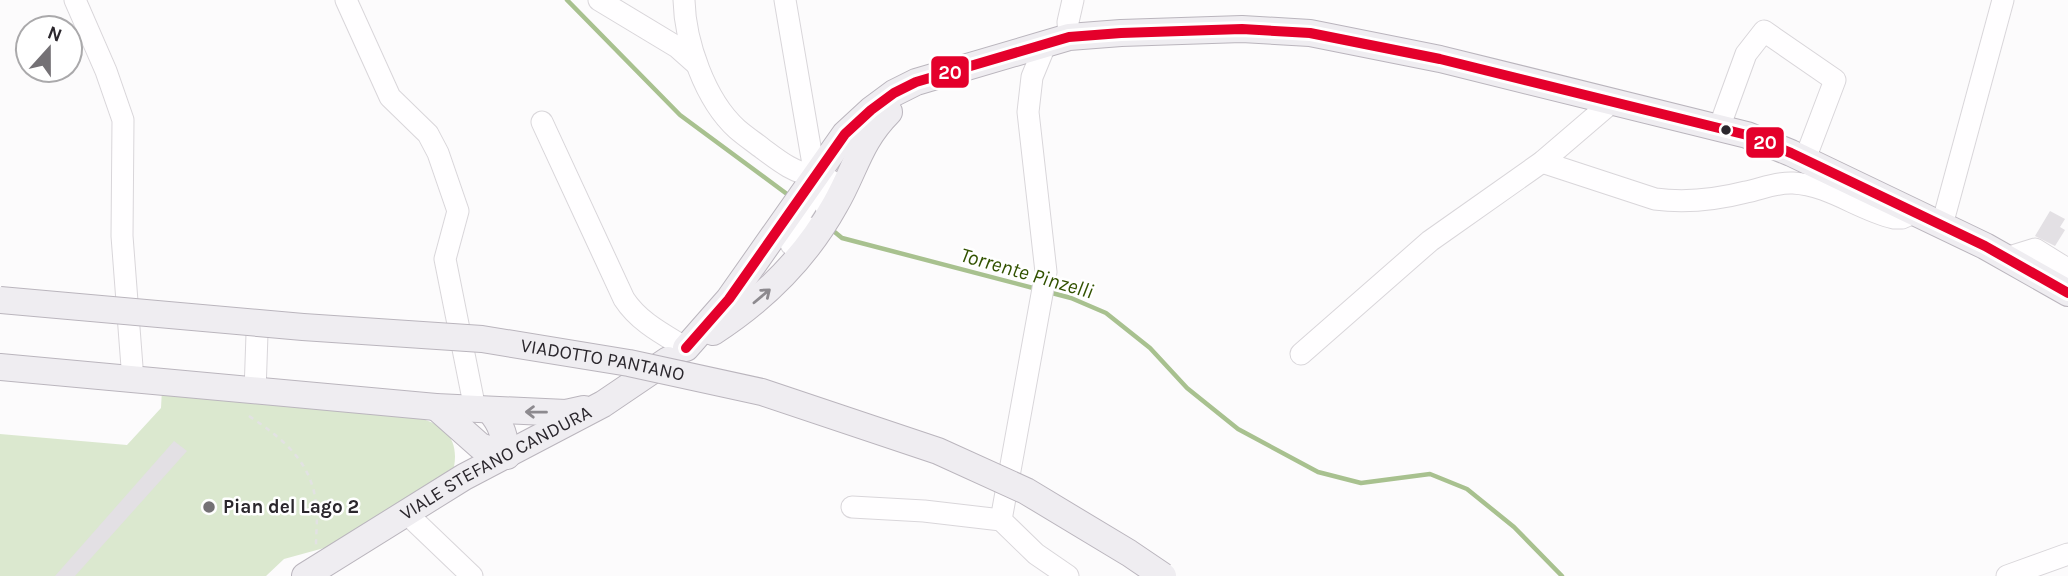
<svg xmlns="http://www.w3.org/2000/svg" width="2068" height="576" font-family="Karla,sans-serif">
  <style>
    .green { fill: #dbe8cf }
    .lines { fill: none; stroke-linecap: round; stroke-linejoin: round }
    .stream { stroke: #a8c18f; stroke-width: 4.5 }
    .building { fill: #e3e0e4 }
    .minor-casing { stroke: #d9d6da; stroke-width: 23 }
    .major-casing { stroke: #bab5bd; stroke-width: 28 }
    .path { stroke: #e2e2e2; stroke-width: 2.5; stroke-dasharray: 5 5; stroke-linecap: butt }
    .minor { stroke: #fffeff; stroke-width: 21 }
    .major { stroke: #efedf1; stroke-width: 26 }
    .major-bridge-casing { stroke: #bab5bd; stroke-width: 28; stroke-linecap: butt }
    .major-bridge { stroke: #efedf1; stroke-width: 26 }
    .bus-1-casing { stroke: #fff; stroke-width: 16 }
    .bus-1 { stroke: #e4002b; stroke-width: 10 }
    .oneway { stroke: #8d8a8f }
    .bus-dot { fill: #2b272d; stroke: #fff; stroke-width: 2.5 }
    .poi-dot { fill: #747175; stroke: #fff; stroke-width: 2.5 }
    .labels { text-anchor: middle; dominant-baseline: central; stroke-width: 5; stroke-linejoin: round; paint-order: stroke }
    .street-label { font-size: 19px; fill: #2b272d; stroke: #fff }
    .poi-label { font-size: 19px; font-weight: bold; fill: #2b272d; stroke: #fff; text-anchor: start }
    .water-label { font-size: 21px; font-style: italic; fill: #325200; stroke: #fff }
    .line-badge { stroke: #fff; stroke-width: 2.5 }
    .badge-label { font-size: 19px; text-anchor: middle; font-weight: bold; fill: #fff }
  </style>
  <rect width="100%" height="100%" fill="#fcfbfc"/>
  <path class="green" d="M 162,389 L 419,418 C 445,425 459,439 454,467 L 335,545 L 284,559 L 266,576 L 0,576 L 0,434 L 127,445 L 161,408 Z"/>
  <g class="lines">
    <g class="stream">
      <path d="M 567,0 L 680,115 L 791,197"/>
      <path d="M 831,229 L 842,238 L 1037,289"/>
      <path d="M 1048,292 L 1071,298 L 1106,313 L 1150,348 L 1187,388 L 1238,429 L 1318,472 L 1361,483 L 1430,474 L 1467,489 L 1514,527 L 1562,576"/>
    </g>
  </g>
  <g class="building">
    <path d="M 2050,211 L 2065,219 L 2060,227 L 2065,230 L 2055,246 L 2035,236 Z"/>
    <path d="M 174,441 L 187,451 L 75,576 L 55,576 Z"/>
  </g>
  <g class="lines">
    <g class="minor-casing">
      <g id="minor">
        <path d="M 75,0 L 106,71 L 123,120 L 122,236 L 133,380"/>
        <path d="M 346,0 L 390,97 L 428,134 L 438,153 L 458,211 L 445,259 L 475,409"/>
        <path d="M 599,0 L 677,47 L 695,63"/>
        <path d="M 684,0 C 685,42 705,100 737,129 C 745,136 754,142 763,149 C 779,161 794,173 815,176 L 785,0"/>
        <path d="M 1069,37 L 1068,22 L 1073,0"/>
        <path d="M 1046,43 L 1032,77 L 1028,112 L 1046,272 L 1001,520 L 1036,554 L 1068,576"/>
        <path d="M 542,122 L 624,299 C 639,322 663,334 686,348"/>
        <path d="M 1719,128 L 1746,54 L 1764,31 L 1835,80 L 1805,159"/>
        <path d="M 1542,162 L 1655,199 C 1687,203 1715,200 1746,192 C 1761,189 1777,182 1793,183 C 1830,185 1859,210 1894,218 L 1902,218 L 1916,212"/>
        <path d="M 1942,225 L 2003,0"/>
        <path d="M 810,228 L 798,244 L 791,244 L 787,235 L 822,180 L 828,179 L 834,183 L 826,207"/>
        <path d="M 2006,258 L 2035,249 L 2064,267 L 2068,283"/>
        <path d="M 1301,354 L 1430,241 L 1542,162 L 1612,102"/>
        <path d="M 255,392 L 257,334"/>
        <path d="M 852,507 L 924,511 L 1001,520"/>
        <path d="M 405,512 L 472,576"/>
        <path d="M 2007,576 L 2068,554"/>
      </g>
    </g>
    <g class="major-casing">
      <g id="major">
        <path d="M 713,332 C 764,299 805,259 835,205 C 855,171 859,142 889,112"/>
        <path d="M 686,348 L 729,299 L 845,134 L 871,110 L 894,93 L 916,82 L 1069,37 L 1121,33 L 1242,29 L 1310,33 L 1440,59 L 1747,135 L 1791,153 L 1985,246 L 2068,293"/>
        <path d="M 0,367 L 436,407 L 566,413 L 584,409"/>
        <path d="M 436,407 L 480,446 L 507,456 C 505,438 502,424 490,411"/>
        <path id="s1" d="M 305,576 L 464,477 L 603,404 L 668,360"/>
      </g>
    </g>
    <path class="path" d="M 249,416 C 282,438 311,461 316,503 C 318,517 316,532 316,546"/>
    <use href="#minor" class="minor"/>
    <use href="#major" class="major"/>
    <g class="major-bridge-casing">
      <g id="major-bridge">
        <path id="s2" d="M 0,300 L 303,327 L 482,339 L 629,363 L 762,392 L 938,451 L 1026,491 L 1129,553 L 1163,576"/>
      </g>
    </g>
    <use href="#major-bridge" class="major-bridge"/>
    <g class="bus-1-casing">
      <path id="bus-1" d="M 686,348 L 729,299 L 845,134 L 871,110 L 894,93 L 916,82 L 1069,37 L 1121,33 L 1242,29 L 1310,33 L 1440,59 L 1747,135 L 1791,153 L 1985,246 L 2068,293"/>
    </g>
    <use href="#bus-1" class="bus-1"/>
  </g>
  <defs><path id="oneway-shaft" d="M-6 0H5M1.5-3L5.5 0L1.5 3" fill="none" stroke-width="1.6" stroke-linecap="round" stroke-linejoin="round" transform="scale(1.75)"/></defs>
  <g class="oneway">
    <use href="#oneway-shaft" transform="translate(762 296) rotate(-40)"/>
    <use href="#oneway-shaft" transform="translate(536 412) rotate(-179)"/>
  </g>
  <circle class="bus-dot" cx="1726" cy="130" r="6"/>
  <circle class="poi-dot" cx="209" cy="507" r="7"/>
  <g class="labels">
    <g class="street-label">
      <text stroke="none"><textPath href="#s2" startOffset="606">VIADOTTO PANTANO</textPath></text>
      <text stroke="none"><textPath href="#s1" startOffset="222">VIALE STEFANO CANDURA</textPath></text>
    </g>
    <g class="poi-label">
      <text x="223" y="507">Pian del Lago 2</text>
    </g>
    <g class="water-label">
      <text transform="translate(1027 273) rotate(16)">Torrente Pinzelli</text>
    </g>
  </g>
  <g class="line-badge">
    <rect x="930" y="55" width="40" height="34" rx="7" fill="#e4002b"/>
    <rect x="1745" y="126" width="40" height="33" rx="7" fill="#e4002b"/>
  </g>
  <g class="badge-label">
    <text x="950" y="79">20</text>
    <text x="1765" y="149">20</text>
  </g>
  <g transform="translate(49 49) rotate(21)"><circle r="33" fill="#ffffff" stroke="#aaa9ab" stroke-width="2"/>
  <path d="M0-5L12 26L0 18L-12 26Z" fill="#747175"/>
  <text y="-10" font-size="19" font-weight="bold" text-anchor="middle" fill="#2b272d">N</text>
  </g>
</svg>
